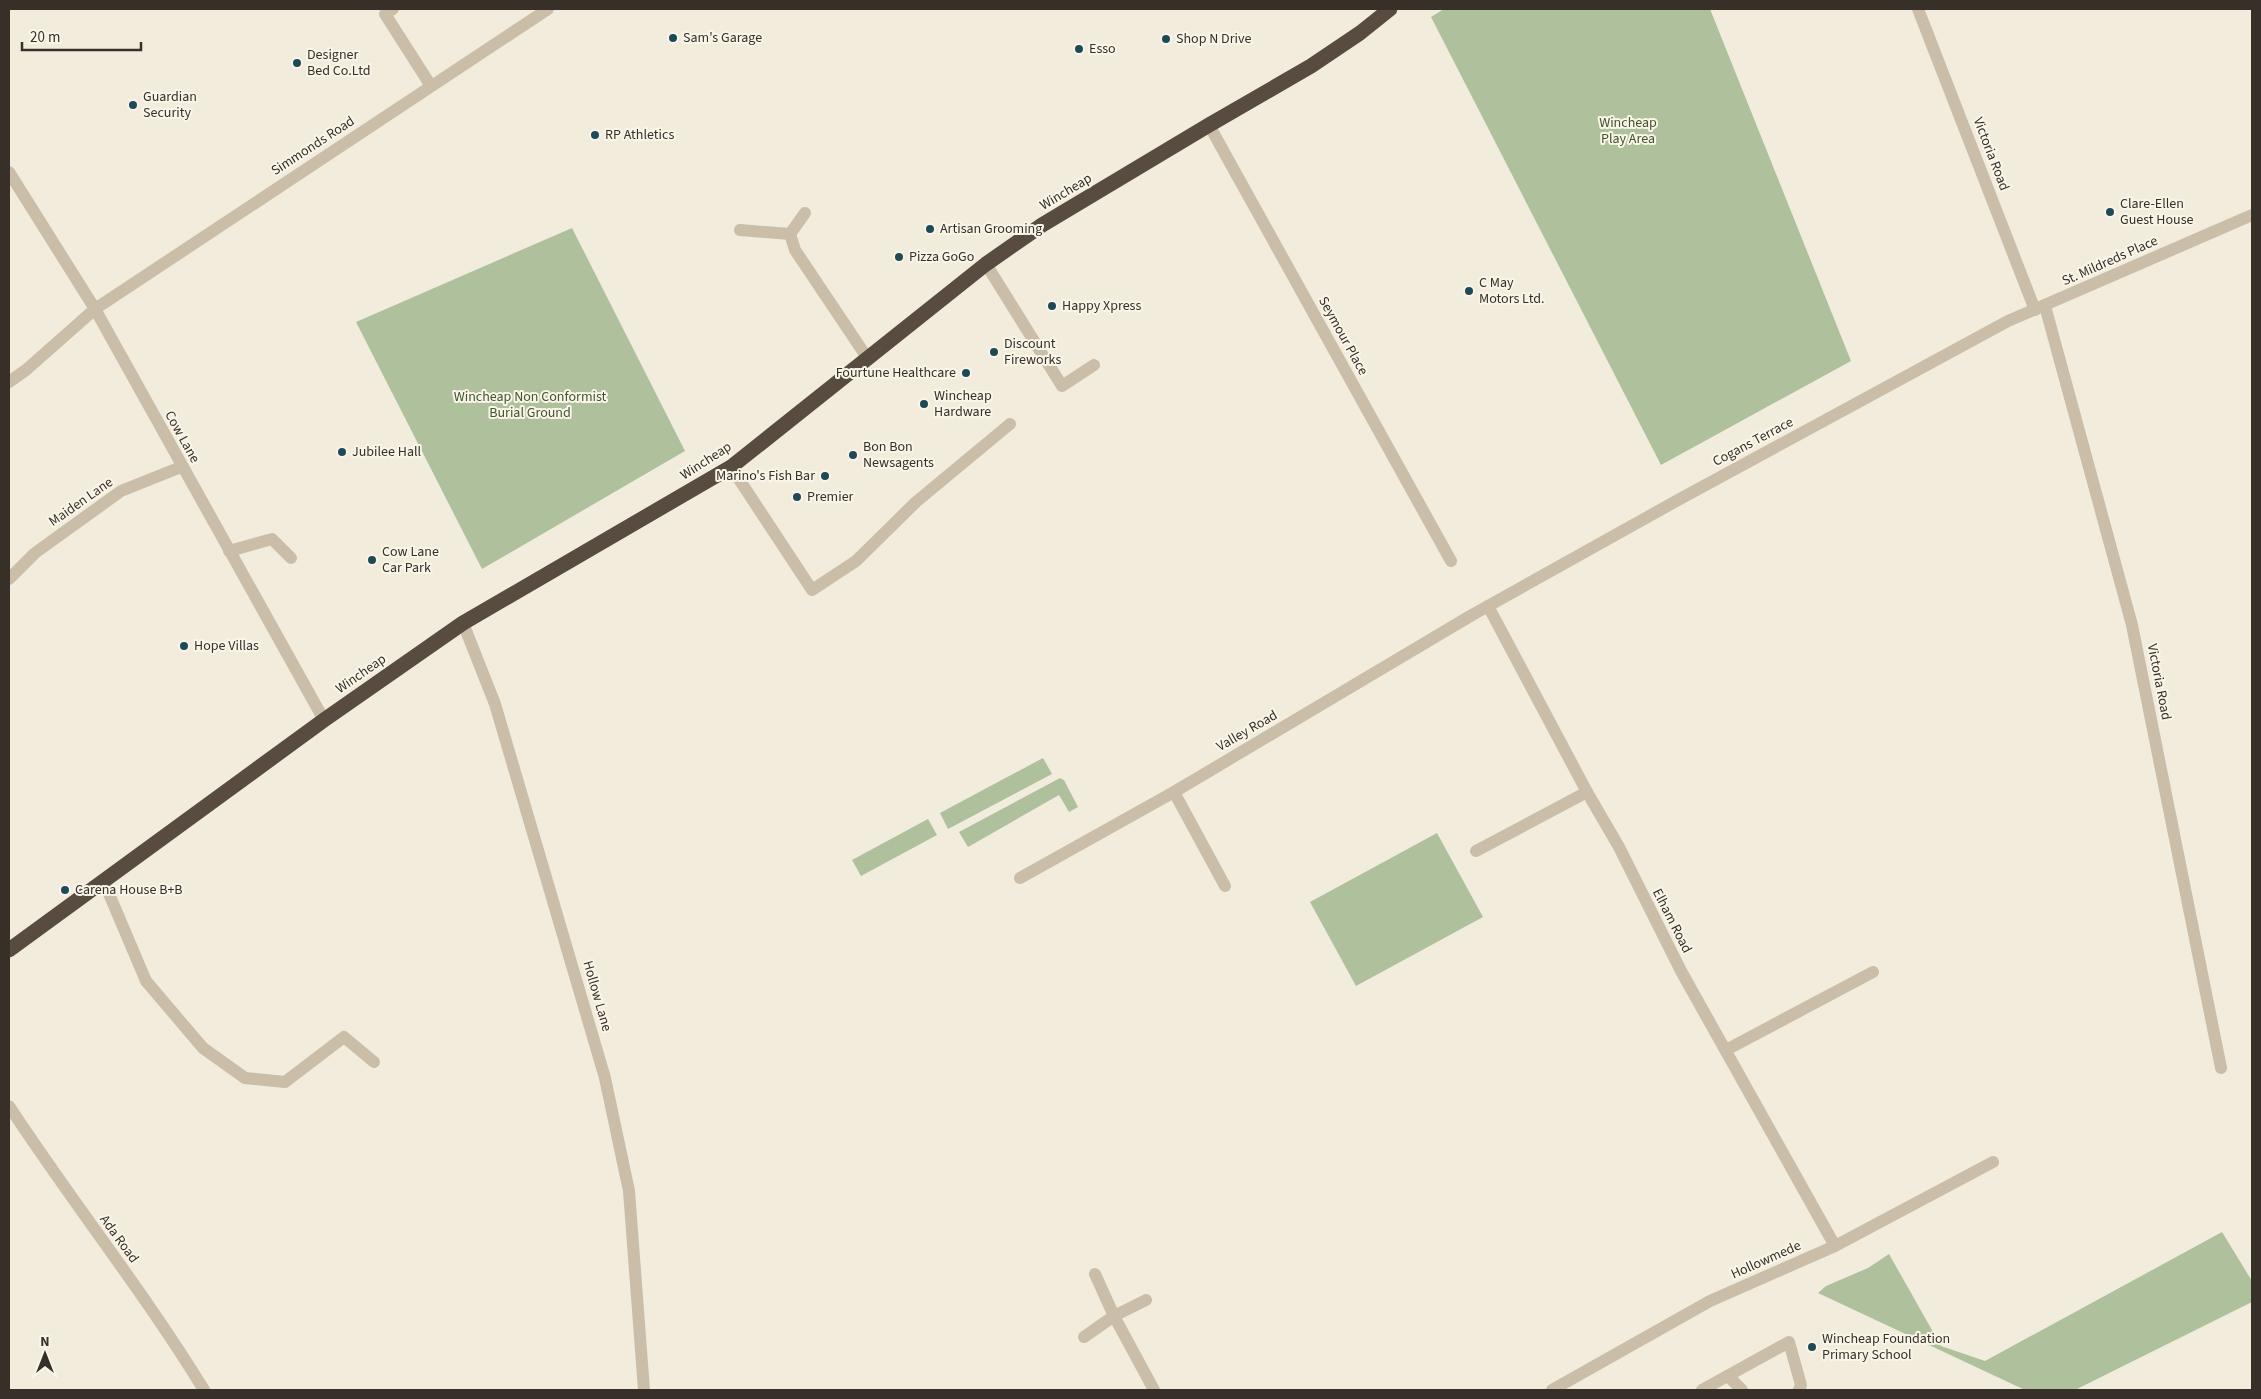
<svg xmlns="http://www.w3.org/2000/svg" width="2261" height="1399" font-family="'Source Sans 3',sans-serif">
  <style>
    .green { fill: #aec19c }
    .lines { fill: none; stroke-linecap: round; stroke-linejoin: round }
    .minor { stroke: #cabea8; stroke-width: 12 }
    .highway { stroke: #584c40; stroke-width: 15 }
    .poi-dot { fill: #1e4a58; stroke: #faf5e9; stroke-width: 2 }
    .labels { text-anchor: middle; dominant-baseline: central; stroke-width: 4; stroke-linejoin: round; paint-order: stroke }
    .poi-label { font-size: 14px; fill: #373028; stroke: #faf5e9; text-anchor: start }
    .park-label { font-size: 14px; fill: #3f552c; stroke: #faf5e9 }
    .street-label { font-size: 14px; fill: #373028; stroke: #faf5e9 }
  </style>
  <rect width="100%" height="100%" fill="#f2ecdd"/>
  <g class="green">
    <path d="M 1444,9 L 1710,9 L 1851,361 L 1661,465 L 1431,17 Z"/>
    <path d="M 572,228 L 685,451 L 482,569 L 356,322 Z"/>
    <path d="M 1043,758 L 1052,774 L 948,829 L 940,813 Z"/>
    <path d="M 1060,778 L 1064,780 L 1078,807 L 1069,812 L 1059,795 L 968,847 L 959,832 Z"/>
    <path d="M 928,819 L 937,835 L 861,876 L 852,860 Z"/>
    <path d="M 1437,833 L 1483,917 L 1356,986 L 1310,902 Z"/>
    <path d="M 2222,1232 L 2252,1281 L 2252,1302 L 2075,1390 L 2025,1390 L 1818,1293 L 1826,1286 L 1868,1268 L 1889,1254 L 1941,1346 L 1985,1361 Z"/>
  </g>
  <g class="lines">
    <g class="minor">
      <path d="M 393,9 L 385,14 L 431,86"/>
      <path d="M 1918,9 L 2035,310"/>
      <path d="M 1209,125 L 1451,561"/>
      <path d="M 9,172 L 95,309 L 324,720"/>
      <path d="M 805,213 L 790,234 L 795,250 L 868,359"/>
      <path d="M 740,230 L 790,234"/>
      <path d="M 986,264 L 1062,386 L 1094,365"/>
      <path d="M 2045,306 L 2132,625 L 2221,1068"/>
      <path d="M 9,382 L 26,370 L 95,309 L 548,9"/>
      <path d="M 731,467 L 812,590 L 856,561 L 916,502 L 1010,424"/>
      <path d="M 229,551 L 272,539 L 291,558"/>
      <path d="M 9,579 L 35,553 L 121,491 L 181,467"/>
      <path d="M 1488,606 L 1587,792 L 1619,847 L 1681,971 L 1835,1246"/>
      <path d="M 463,623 L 495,704 L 605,1078 L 629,1191 L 644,1390"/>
      <path d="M 1174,792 L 1225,886"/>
      <path d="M 1476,851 L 1587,792"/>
      <path d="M 1020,878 L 1174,792 L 1472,615 L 1678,500 L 2008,321 L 2252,215"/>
      <path d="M 104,882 L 146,981 L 203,1048 L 245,1078 L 285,1082 L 344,1037 L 374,1062"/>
      <path d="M 1726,1050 L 1873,972"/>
      <path d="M 9,1106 C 72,1202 144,1292 204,1390"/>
      <path d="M 1095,1274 L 1114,1316 L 1154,1390"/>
      <path d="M 1084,1337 L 1114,1316 L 1146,1300"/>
      <path d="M 1728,1376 L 1742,1390"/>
      <path d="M 1552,1390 L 1710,1301 L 1835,1246 L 1993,1162"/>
      <path d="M 1702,1390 L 1789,1342 L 1801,1385 L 1799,1390"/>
    </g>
    <path class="highway" d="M 9,950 L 324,720 L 463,623 L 731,467 L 986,264 L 1042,225 L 1209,125 L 1311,66 L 1360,33 L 1390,9"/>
  </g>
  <g class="poi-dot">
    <circle cx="673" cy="38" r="5"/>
    <circle cx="1166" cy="39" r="5"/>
    <circle cx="1079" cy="49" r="5"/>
    <circle cx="297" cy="63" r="5"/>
    <circle cx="133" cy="105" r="5"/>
    <circle cx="595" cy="135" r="5"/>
    <circle cx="2110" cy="212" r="5"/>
    <circle cx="930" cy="229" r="5"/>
    <circle cx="899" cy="257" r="5"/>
    <circle cx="1469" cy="291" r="5"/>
    <circle cx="1052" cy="306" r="5"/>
    <circle cx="994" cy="352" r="5"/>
    <circle cx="966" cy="373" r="5"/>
    <circle cx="924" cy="404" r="5"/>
    <circle cx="342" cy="452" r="5"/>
    <circle cx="853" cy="455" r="5"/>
    <circle cx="825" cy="476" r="5"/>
    <circle cx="797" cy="497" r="5"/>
    <circle cx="372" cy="560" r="5"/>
    <circle cx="184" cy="646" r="5"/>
    <circle cx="65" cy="890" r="5"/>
    <circle cx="1812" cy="1347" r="5"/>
  </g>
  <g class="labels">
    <g class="poi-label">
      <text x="683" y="38">Sam's Garage</text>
      <text x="1176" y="39">Shop N Drive</text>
      <text x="1089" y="49">Esso</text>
      <text x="307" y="55">Designer<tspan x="307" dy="16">Bed Co.Ltd</tspan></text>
      <text x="143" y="97">Guardian<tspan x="143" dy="16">Security</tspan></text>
      <text x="605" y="135">RP Athletics</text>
      <text x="2120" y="204">Clare-Ellen<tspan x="2120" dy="16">Guest House</tspan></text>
      <text x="940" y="229">Artisan Grooming</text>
      <text x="909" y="257">Pizza GoGo</text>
      <text x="1479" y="283">C May<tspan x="1479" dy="16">Motors Ltd.</tspan></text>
      <text x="1062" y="306">Happy Xpress</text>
      <text x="1004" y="344">Discount<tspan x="1004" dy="16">Fireworks</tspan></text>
      <text x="956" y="373" text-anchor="end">Fourtune Healthcare</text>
      <text x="934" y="396">Wincheap<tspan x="934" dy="16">Hardware</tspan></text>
      <text x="863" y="447">Bon Bon<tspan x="863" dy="16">Newsagents</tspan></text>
      <text x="352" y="452">Jubilee Hall</text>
      <text x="815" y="476" text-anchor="end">Marino's Fish Bar</text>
      <text x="807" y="497">Premier</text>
      <text x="382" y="552">Cow Lane<tspan x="382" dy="16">Car Park</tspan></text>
      <text x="194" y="646">Hope Villas</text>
      <text x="75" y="890">Carena House B+B</text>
      <text x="1822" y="1339">Wincheap Foundation<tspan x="1822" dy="16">Primary School</tspan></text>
    </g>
    <g class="park-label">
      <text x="1628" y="123">Wincheap<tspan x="1628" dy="16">Play Area</tspan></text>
      <text x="530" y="397">Wincheap Non Conformist<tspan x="530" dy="16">Burial Ground</tspan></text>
    </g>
    <g class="street-label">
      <text transform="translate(313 146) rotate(-33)">Simmonds Road</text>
      <text transform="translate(1991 154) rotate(69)">Victoria Road</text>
      <text transform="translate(1066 192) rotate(-31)">Wincheap</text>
      <text transform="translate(2110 261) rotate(-24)">St. Mildreds Place</text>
      <text transform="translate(1343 336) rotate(61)">Seymour Place</text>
      <text transform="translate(182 437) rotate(61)">Cow Lane</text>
      <text transform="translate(1753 442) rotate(-28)">Cogans Terrace</text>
      <text transform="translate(706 461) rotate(-33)">Wincheap</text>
      <text transform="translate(81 502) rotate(-35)">Maiden Lane</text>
      <text transform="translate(361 674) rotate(-35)">Wincheap</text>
      <text transform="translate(2159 682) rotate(79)">Victoria Road</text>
      <text transform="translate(1247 731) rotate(-30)">Valley Road</text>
      <text transform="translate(1672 921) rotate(63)">Elham Road</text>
      <text transform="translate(597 996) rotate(74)">Hollow Lane</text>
      <text transform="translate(119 1239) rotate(54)">Ada Road</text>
      <text transform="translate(1766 1260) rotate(-24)">Hollowmede</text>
    </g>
  </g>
  <rect width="2261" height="1399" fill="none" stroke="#373028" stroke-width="20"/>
  <g transform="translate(45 1354)" stroke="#faf5e9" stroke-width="4" paint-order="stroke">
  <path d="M0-4L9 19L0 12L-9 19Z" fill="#373028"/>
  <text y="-8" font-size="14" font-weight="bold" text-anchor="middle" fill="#373028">N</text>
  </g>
  <path d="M22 42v8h119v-8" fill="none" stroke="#373028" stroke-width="2.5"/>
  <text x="30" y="42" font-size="15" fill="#373028" stroke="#faf5e9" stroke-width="4" paint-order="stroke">20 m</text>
</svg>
